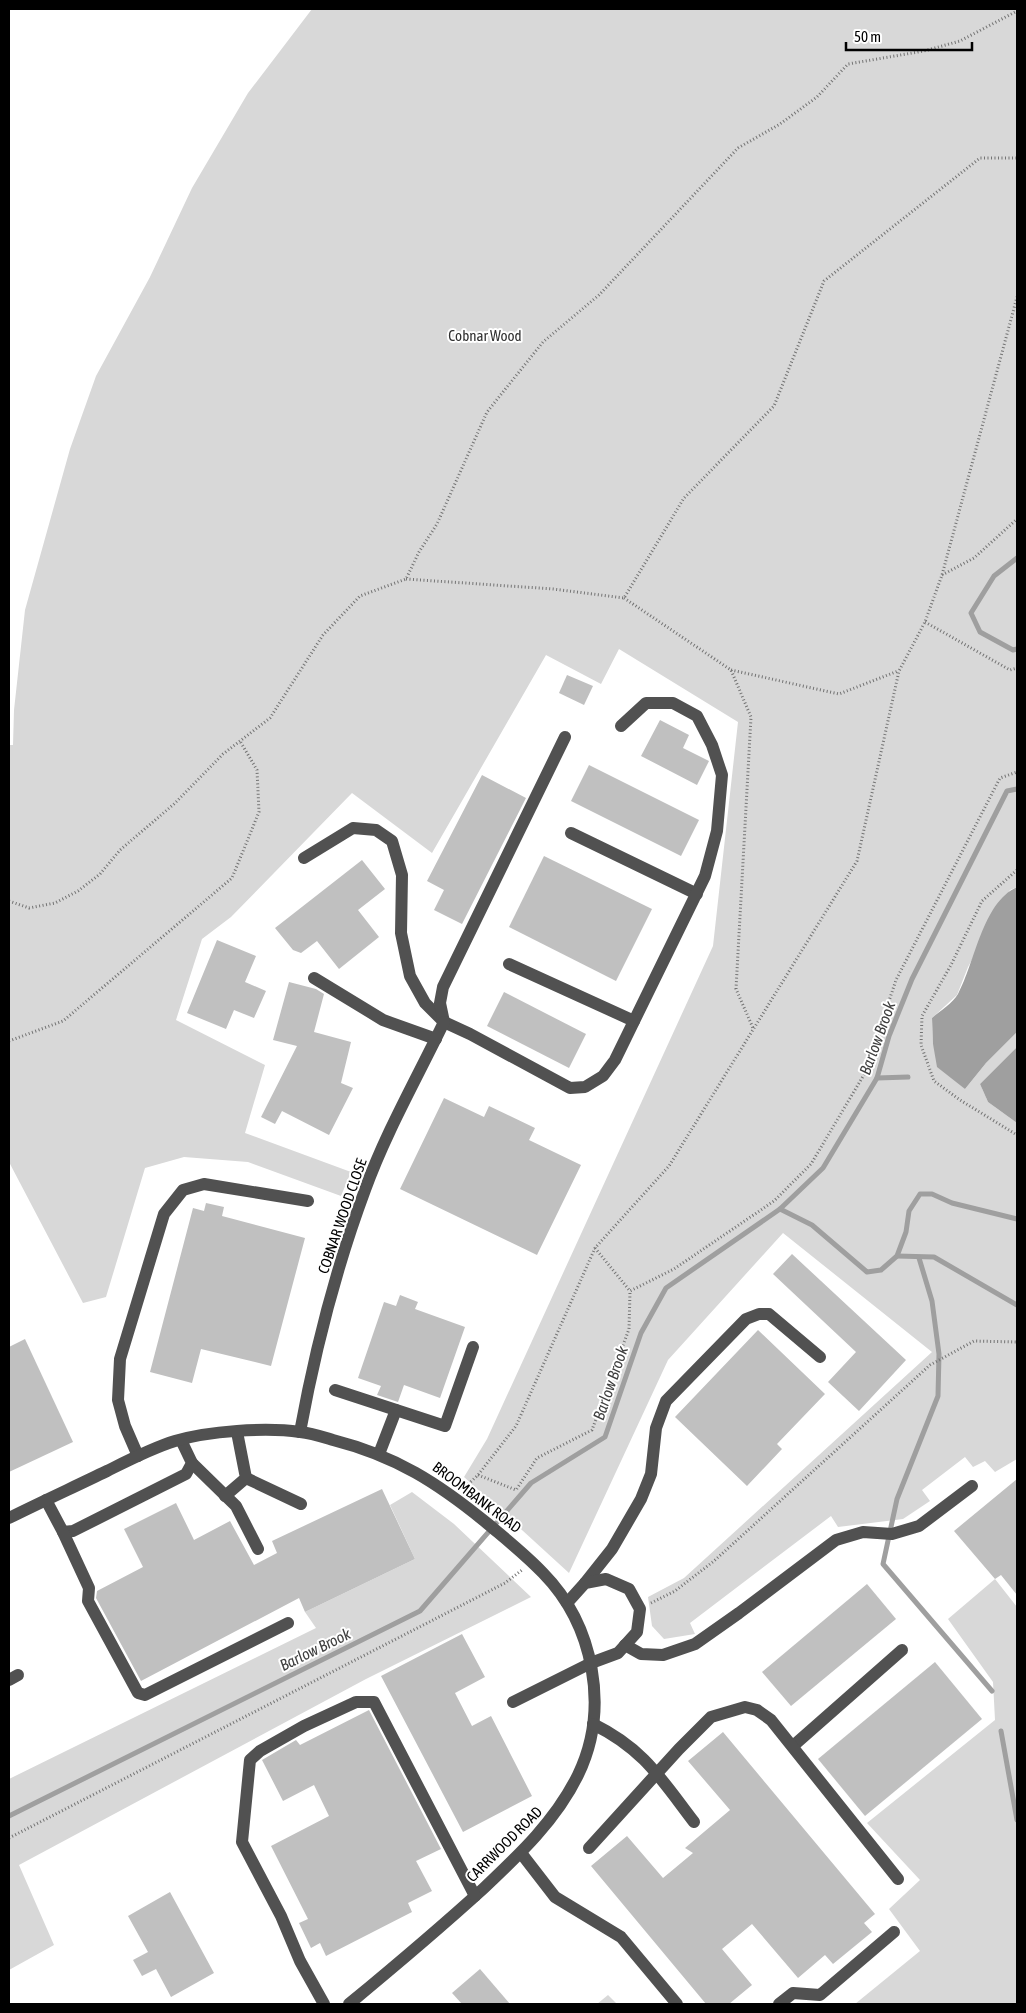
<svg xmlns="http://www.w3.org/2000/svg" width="1026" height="2013" font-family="'Asap Condensed',sans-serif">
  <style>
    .green { fill: #d8d8d8 }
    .water { fill: #9f9f9f }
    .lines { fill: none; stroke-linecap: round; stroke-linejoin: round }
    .stream { stroke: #9f9f9f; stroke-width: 5 }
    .building { fill: #c0c0c0 }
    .path { stroke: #737373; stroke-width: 3; stroke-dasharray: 1 2.5; stroke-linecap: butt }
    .minor { stroke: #515151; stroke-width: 12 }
    .labels { text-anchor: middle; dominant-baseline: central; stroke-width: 4; stroke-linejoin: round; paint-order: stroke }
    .park-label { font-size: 15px; fill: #2f2f2f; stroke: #fff }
    .street-label { font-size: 15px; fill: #000; stroke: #fff }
    .water-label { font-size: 16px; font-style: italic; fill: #404040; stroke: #fff }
  </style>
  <rect width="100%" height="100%" fill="#fff"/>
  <g class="green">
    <path d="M 312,9 L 1017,9 L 1017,887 L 1010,890 L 968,967 L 957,995 L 932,1018 L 933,1044 L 965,1089 L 986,1063 L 1017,1032 L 1017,1047 L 980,1084 L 988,1102 L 1017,1123 L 1017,1459 L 995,1472 L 985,1461 L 973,1467 L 965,1457 L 922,1490 L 930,1501 L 903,1519 L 838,1527 L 831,1516 L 690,1623 L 695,1634 L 664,1639 L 652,1626 L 648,1597 L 684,1578 L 932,1352 L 783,1233 L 668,1360 L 569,1573 L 464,1477 L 487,1439 L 713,946 L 738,722 L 619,649 L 601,684 L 546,655 L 432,853 L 352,793 L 231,917 L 202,939 L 176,1020 L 265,1065 L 245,1133 L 351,1172 L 341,1196 L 248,1162 L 184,1157 L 145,1168 L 106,1297 L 83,1303 L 9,1162 L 9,745 L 13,745 L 14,710 L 25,610 L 70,449 L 96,376 L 150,277 L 192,188 L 248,93 Z"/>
    <path d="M 412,1492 L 454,1524 L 531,1597 L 366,1679 L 19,1865 L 54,1945 L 9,1970 L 9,1779 L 316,1628 L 305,1612 L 415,1559 L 390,1505 Z"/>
    <path d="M 995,1579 L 1017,1607 L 1017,2004 L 855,2004 L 920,1951 L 889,1909 L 920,1880 L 867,1823 L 995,1720 L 993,1682 L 948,1619 Z"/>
    <path d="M 608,1995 L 617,2004 L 597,2004 Z"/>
  </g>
  <g class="water">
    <path d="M 1017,887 L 1017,1032 L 986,1063 L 965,1089 L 937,1067 L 933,1044 L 932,1018 C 940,1011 953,1003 958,994 C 975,963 982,903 1017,887 Z"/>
    <path d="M 1017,1047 L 1017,1123 L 988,1102 L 980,1084 Z"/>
  </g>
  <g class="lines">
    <g class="stream">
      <path d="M 1017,558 L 994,576 L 971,613 L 980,632 L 1013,650 L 1017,649"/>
      <path d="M 877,1078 L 908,1077"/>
      <path d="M 780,1209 L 812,1225 L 867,1272 L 881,1270 L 897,1256 L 906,1232 L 909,1211 L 920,1194 L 932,1194 L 952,1203 L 1017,1219"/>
      <path d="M 897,1256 L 934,1257 L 1017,1305"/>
      <path d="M 919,1258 L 932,1301 L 939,1354 L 938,1396 L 897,1499 L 883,1564 L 992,1691"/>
      <path d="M 1001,1731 L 1017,1820"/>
      <path d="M 9,1816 L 420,1611 L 531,1483 L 605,1437 L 641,1333 L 666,1288 L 780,1209 L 823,1168 L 877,1078 L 889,1036 L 912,979 L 1007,791 L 1017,789"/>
    </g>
  </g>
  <g class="building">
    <path d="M 567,675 L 593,686 L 584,705 L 559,693 Z"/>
    <path d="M 660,720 L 689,735 L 683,748 L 709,761 L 697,785 L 641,756 Z"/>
    <path d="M 589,765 L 699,820 L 681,856 L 571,801 Z"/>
    <path d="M 482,775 L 526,798 L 462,924 L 434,910 L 444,890 L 427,881 Z"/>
    <path d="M 544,856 L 652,909 L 616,981 L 509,927 Z"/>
    <path d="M 362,860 L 385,889 L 358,910 L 379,937 L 339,969 L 317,941 L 301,953 L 293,950 L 275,928 Z"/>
    <path d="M 217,940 L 256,956 L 245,982 L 266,991 L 254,1018 L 234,1010 L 226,1029 L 187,1013 Z"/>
    <path d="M 289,982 L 316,989 L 324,994 L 314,1032 L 351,1042 L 341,1083 L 353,1088 L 329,1135 L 282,1111 L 275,1124 L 261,1117 L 297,1046 L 273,1040 Z"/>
    <path d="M 504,992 L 586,1034 L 569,1068 L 487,1026 Z"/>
    <path d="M 444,1098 L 484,1117 L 489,1106 L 535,1128 L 529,1140 L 581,1165 L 537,1255 L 400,1189 Z"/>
    <path d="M 206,1203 L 224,1207 L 222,1216 L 305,1238 L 271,1366 L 201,1349 L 192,1383 L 150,1372 L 193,1208 L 204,1211 Z"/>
    <path d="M 792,1254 L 906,1360 L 859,1411 L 828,1382 L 856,1352 L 773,1274 Z"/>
    <path d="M 400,1295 L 418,1302 L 415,1309 L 465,1327 L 440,1398 L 404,1385 L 398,1402 L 377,1395 L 381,1386 L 358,1378 L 384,1302 L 396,1306 Z"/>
    <path d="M 758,1330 L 825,1394 L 777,1444 L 782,1449 L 747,1486 L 675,1417 Z"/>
    <path d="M 25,1339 L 73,1442 L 9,1472 L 9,1347 Z"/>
    <path d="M 1017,1479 L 1017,1595 L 1001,1575 L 995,1579 L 954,1531 Z"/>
    <path d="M 382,1489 L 415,1559 L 305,1612 L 299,1598 L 141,1681 L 96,1598 L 97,1591 L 143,1567 L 124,1529 L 176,1503 L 194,1540 L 230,1521 L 254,1565 L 277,1553 L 272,1541 Z"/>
    <path d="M 867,1584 L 896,1619 L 791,1706 L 762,1672 Z"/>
    <path d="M 462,1634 L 485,1677 L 455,1693 L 472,1726 L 491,1716 L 532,1796 L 463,1832 L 381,1676 Z"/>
    <path d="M 935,1662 L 982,1719 L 865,1816 L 818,1759 Z"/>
    <path d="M 369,1710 L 441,1849 L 416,1861 L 432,1891 L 408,1903 L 412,1912 L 326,1956 L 320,1943 L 311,1948 L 299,1923 L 308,1919 L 271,1846 L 329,1816 L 314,1785 L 283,1801 L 262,1760 L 296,1740 L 300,1745 Z"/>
    <path d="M 723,1732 L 875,1914 L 864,1923 L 872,1932 L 833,1964 L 825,1955 L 798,1978 L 752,1924 L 722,1949 L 752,1985 L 729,2004 L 706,2004 L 591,1866 L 627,1836 L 663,1878 L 693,1853 L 685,1848 L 730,1810 L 688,1761 Z"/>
    <path d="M 170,1892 L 214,1973 L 171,1997 L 156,1969 L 142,1976 L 133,1960 L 148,1952 L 128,1916 Z"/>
    <path d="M 480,1969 L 510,2004 L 462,2004 L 452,1993 Z"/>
  </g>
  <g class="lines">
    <g class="path">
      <path d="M 942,575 L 974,558 L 1017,519"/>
      <path d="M 406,579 L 553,589 L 624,598 L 684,498 L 774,406 L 824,281 L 980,158 L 1017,158"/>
      <path d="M 624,598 L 731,670 L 751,717 L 736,989 L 753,1028"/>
      <path d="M 925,622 L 1010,670 L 1017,668"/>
      <path d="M 731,670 L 839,694 L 898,671"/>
      <path d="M 1017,870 L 982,901 L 951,965 L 922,1016 L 921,1045 L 934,1081 L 960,1100 L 1017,1135"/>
      <path d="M 9,901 L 29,908 L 55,903 L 78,891 L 100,874 L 120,850 L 174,804 L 223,754 L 270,718 L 323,635 L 360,596 L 406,579 L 419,552 L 437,524 L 487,412 L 543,342 L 599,295 L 738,148 L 780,124 L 817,97 L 848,64 L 924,51 L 960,41 L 1017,11"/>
      <path d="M 9,1041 L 63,1021 L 232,878 L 259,812 L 257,770 L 240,741"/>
      <path d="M 595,1248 L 630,1291"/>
      <path d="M 478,1475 L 516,1490 L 537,1458 L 592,1430 L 629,1329 L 630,1291 L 674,1269 L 774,1201 L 811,1164 L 865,1073 L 896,980 L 1000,778 L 1017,772"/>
      <path d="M 463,1489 L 478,1475 L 516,1426 L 595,1248 L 669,1166 L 857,861 L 899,671 L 925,622 L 942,575 L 1017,297"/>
      <path d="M 651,1603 L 675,1591 L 714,1561 L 930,1365 L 974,1341 L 1017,1342"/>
      <path d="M 9,1838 L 505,1583 L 522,1570"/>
    </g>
    <g class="minor">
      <path d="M 571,833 L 697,894"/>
      <path d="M 304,858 L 353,828 L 376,830 L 392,841 L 402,875 L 401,933 L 410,976 L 425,1003 L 444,1022 L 470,1034 L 570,1088 L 585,1087 L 603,1076 L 615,1060 L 705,876 L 717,831 L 722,775 L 712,745 L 697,716 L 673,703 L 646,703 L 621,726"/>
      <path d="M 509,964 L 634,1021"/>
      <path d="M 314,978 L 383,1020 L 436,1039"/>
      <path d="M 444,1022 L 440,1003 L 443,987 L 565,737"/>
      <path d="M 335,1390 L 445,1426 L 473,1347"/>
      <path d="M 300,1432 C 315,1350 336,1268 365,1190 C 385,1134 418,1076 444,1022"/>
      <path d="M 379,1454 L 396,1410"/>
      <path d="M 138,1456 L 125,1426 L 118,1400 L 120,1359 L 164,1214 L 183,1190 L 204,1184 L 308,1201"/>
      <path d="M 192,1463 L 236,1506 L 258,1549"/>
      <path d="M 246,1478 L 301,1504"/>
      <path d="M 225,1496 L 246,1478 L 237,1432"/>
      <path d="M 46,1500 L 63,1532 L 73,1531 L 186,1474 L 192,1463 L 181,1440"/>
      <path d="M 9,1518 C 41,1502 74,1487 107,1471 C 129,1460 152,1448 175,1441 C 208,1431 266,1427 300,1432 C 311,1433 323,1437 333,1440 C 396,1456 438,1483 488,1524 C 507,1540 526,1555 543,1573 C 594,1625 610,1709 578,1775 C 556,1820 520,1854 484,1888 C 440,1928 395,1966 349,2004"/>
      <path d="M 63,1532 L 89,1588 L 88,1601 L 138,1693 L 145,1695 L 288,1623"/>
      <path d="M 585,1583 L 612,1549 L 641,1499 L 651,1474 L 656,1428 L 666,1401 L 746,1319 L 759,1314 L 769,1314 L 820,1357"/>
      <path d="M 625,1645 L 641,1654 L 663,1655 L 695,1644 L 739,1613 L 836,1540 L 863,1532 L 892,1534 L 919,1526 L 972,1486"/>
      <path d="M 9,1680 L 18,1675"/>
      <path d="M 513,1702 L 591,1663 L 618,1653 L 637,1632 L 640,1609 L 629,1589 L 606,1579 L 585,1583 L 567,1603"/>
      <path d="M 593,1724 C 644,1749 661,1779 694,1822"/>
      <path d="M 793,1746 L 902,1650"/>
      <path d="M 589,1848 L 679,1749 L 711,1717 L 745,1707 L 757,1710 L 771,1720 L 898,1879"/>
      <path d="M 521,1853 L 555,1897 L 621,1937 L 677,2004"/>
      <path d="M 324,2004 L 300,1961 L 281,1916 L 242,1842 L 250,1760 L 260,1751 L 304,1726 L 356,1702 L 374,1702 L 475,1896"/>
      <path d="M 779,2004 L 793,1993 L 820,1995 L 894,1932"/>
    </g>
  </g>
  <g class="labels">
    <g class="park-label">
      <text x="485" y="335">Cobnar Wood</text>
    </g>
    <g class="street-label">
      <text transform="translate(342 1216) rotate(-71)">COBNAR WOOD CLOSE</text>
      <text transform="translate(477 1497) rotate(37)">BROOMBANK ROAD</text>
      <text transform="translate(504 1844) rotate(-45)">CARRWOOD ROAD</text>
    </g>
    <g class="water-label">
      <text transform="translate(877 1038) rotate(-70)">Barlow Brook</text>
      <text transform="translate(610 1383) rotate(-71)">Barlow Brook</text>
      <text transform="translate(315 1649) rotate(-26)">Barlow Brook</text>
    </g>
  </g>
  <rect width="1026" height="2013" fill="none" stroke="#000000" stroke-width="20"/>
  <path d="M846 42v8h126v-8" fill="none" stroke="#000000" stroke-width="2.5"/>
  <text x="854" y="42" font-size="15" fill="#000000" stroke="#ffffff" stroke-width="4" paint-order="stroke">50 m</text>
</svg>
